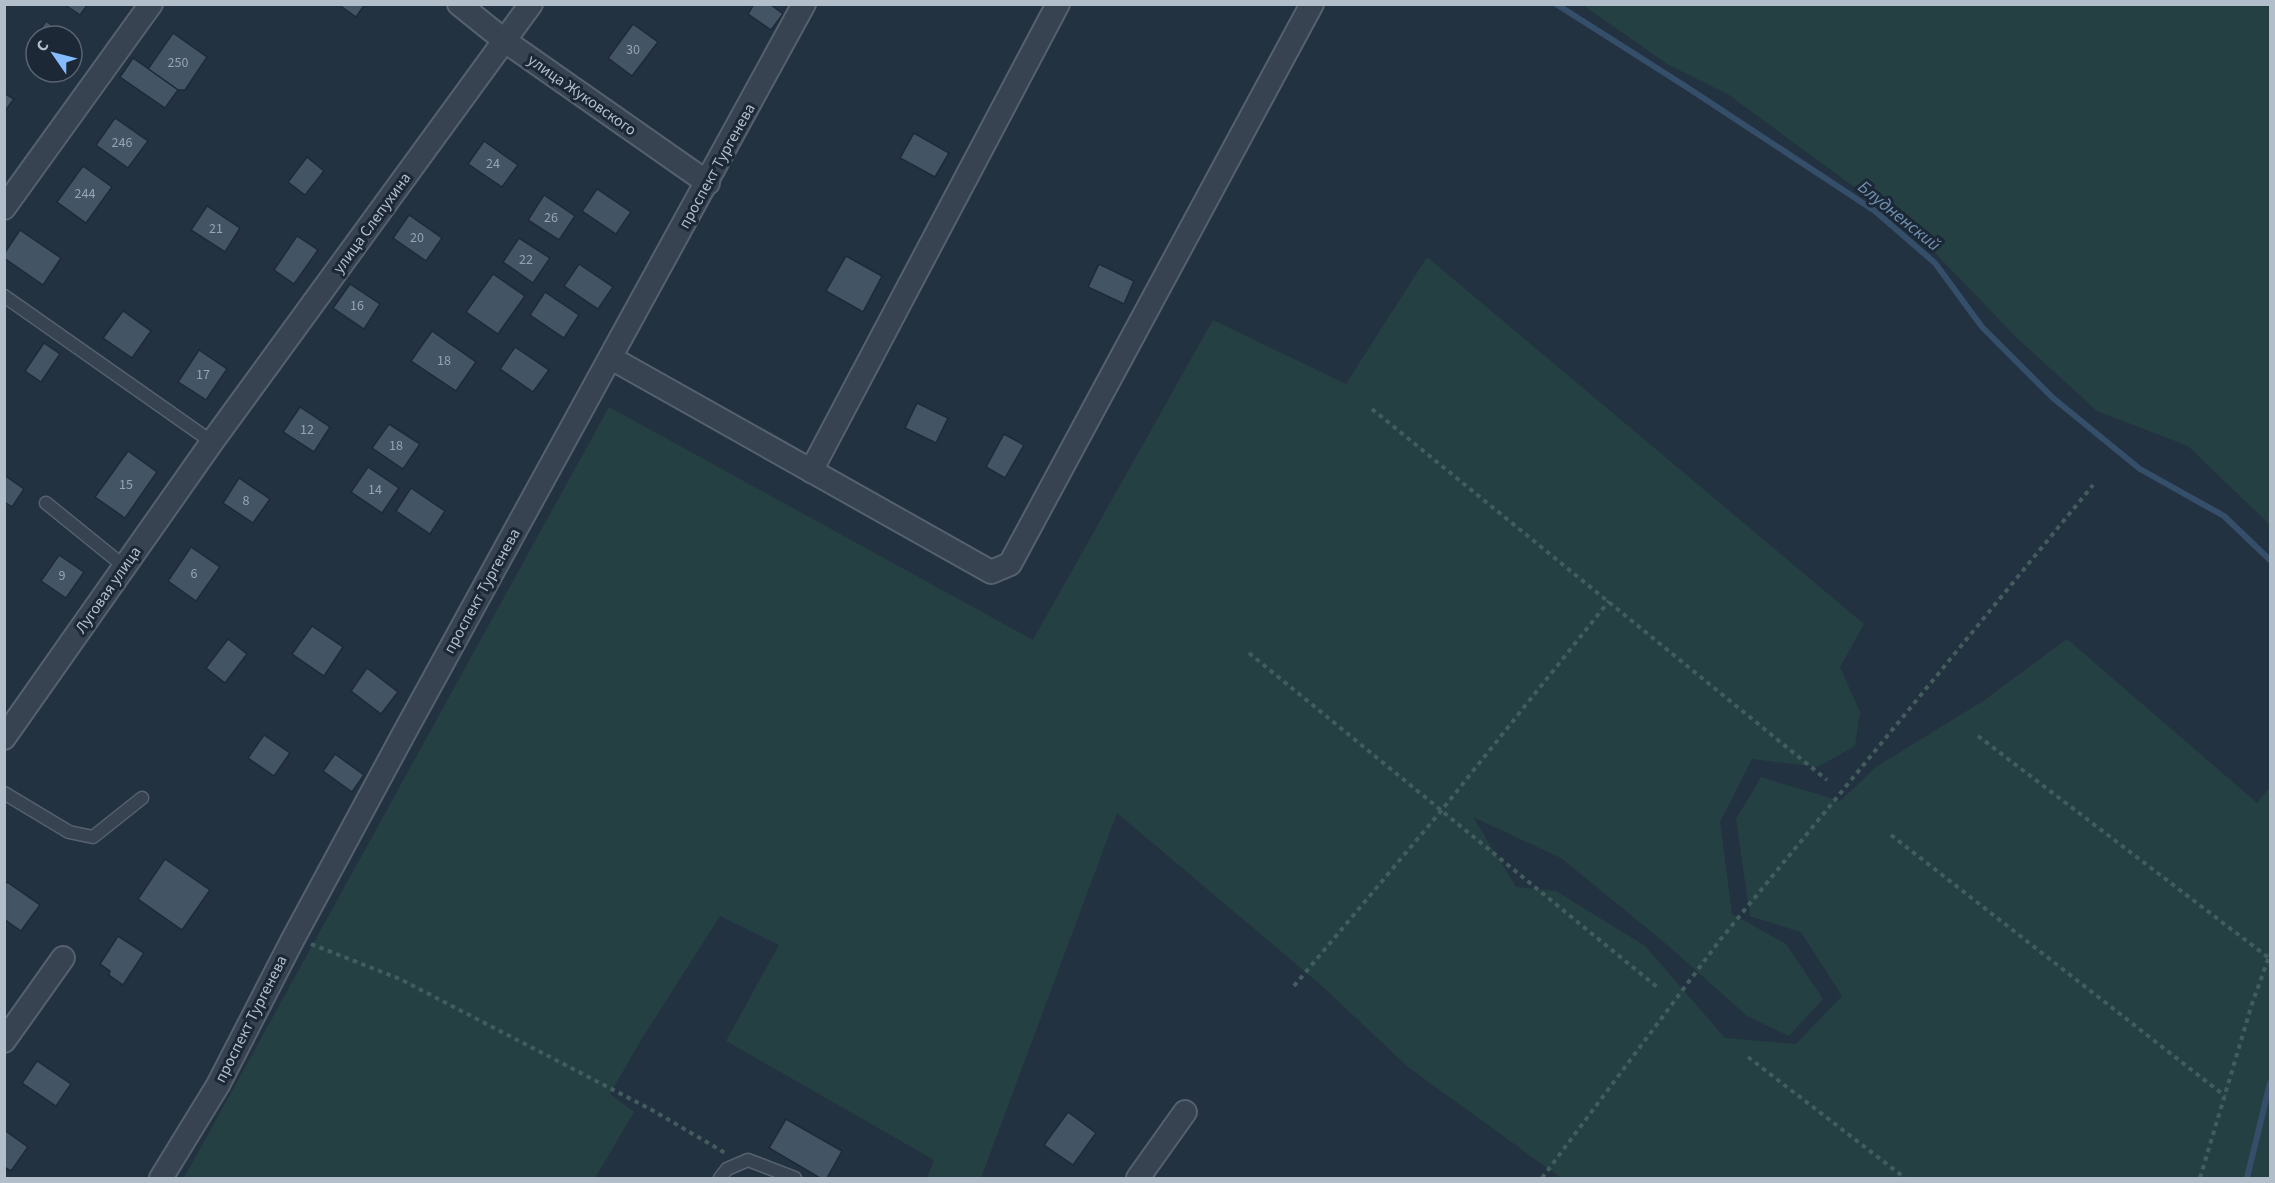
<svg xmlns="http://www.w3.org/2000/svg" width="2275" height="1183" font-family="'Source Sans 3',sans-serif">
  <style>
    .green { fill: #254042 }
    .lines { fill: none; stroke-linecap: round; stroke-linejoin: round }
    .stream { stroke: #354e69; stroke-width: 6 }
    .building { fill: #435465; stroke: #1e2a37; stroke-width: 1.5 }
    .lane-casing { stroke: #55616e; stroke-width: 15 }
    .street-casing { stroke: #55616e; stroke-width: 26 }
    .path { stroke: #435d5e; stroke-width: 4; stroke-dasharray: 4.5 4.5; stroke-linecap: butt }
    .lane { stroke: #374350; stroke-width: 12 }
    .street { stroke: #374350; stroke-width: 22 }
    .labels { text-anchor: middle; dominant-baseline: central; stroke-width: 6; stroke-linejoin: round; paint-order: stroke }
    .number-label { font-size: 14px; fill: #97a4b2 }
    .street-label { font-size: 16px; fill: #b3becb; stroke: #1c2835 }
    .water-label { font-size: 18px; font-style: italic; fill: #7091b1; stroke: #1c2835 }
  </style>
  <rect width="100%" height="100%" fill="#233241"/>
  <g class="green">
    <path d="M 1583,5 L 2270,5 L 2270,525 L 2188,446 L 2097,411 L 2017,338 L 1914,231 L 1729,95 L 1667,64 Z"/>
    <path d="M 1427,257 L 1864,624 L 1840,667 L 1860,712 L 1855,746 L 1818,767 L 1752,759 L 1720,822 L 1732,914 L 1786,944 L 1823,999 L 1789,1036 L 1747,1016 L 1665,943 L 1561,858 L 1473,817 L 1516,887 L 1556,891 L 1645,946 L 1725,1038 L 1796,1044 L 1842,996 L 1801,932 L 1750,916 L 1736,819 L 1761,777 L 1840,801 L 1876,767 L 1983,701 L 2067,639 L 2257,803 L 2270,787 L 2270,1178 L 1561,1178 L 1408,1067 L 1322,986 L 1117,813 L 981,1178 L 927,1178 L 934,1160 L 726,1041 L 779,945 L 720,916 L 641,1040 L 610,1094 L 634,1112 L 595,1178 L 184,1178 L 609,407 L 1033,640 L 1213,320 L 1346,384 Z"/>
  </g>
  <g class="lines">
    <g class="stream">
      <path d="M 1556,4 L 1685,86 L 1875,211 L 1935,263 L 1982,327 L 2053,398 L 2140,469 L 2224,516 L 2270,560"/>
      <path d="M 2247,1178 L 2270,1083"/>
    </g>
  </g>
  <g class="building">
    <path d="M 64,4 L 88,4 L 80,15 Z"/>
    <path d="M 338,4 L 365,4 L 356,17 Z"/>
    <path d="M 754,4 L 770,4 L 783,14 L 771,30 L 748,14 Z"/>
    <path d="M 46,21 L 64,34 L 63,36 L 36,36 Z"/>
    <path d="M 633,24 L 658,42 L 632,76 L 608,58 Z"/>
    <path d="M 173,33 L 207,57 L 185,90 L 178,90 L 148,69 Z"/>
    <path d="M 36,36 L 36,53 L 28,48 Z"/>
    <path d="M 133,58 L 178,90 L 165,108 L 120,77 Z"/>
    <path d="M 4,93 L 14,99 L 4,112 Z"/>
    <path d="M 115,118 L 148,141 L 128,168 L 96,145 Z"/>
    <path d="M 914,133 L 949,153 L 935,177 L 900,158 Z"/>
    <path d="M 484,141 L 518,165 L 502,187 L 468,164 Z"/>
    <path d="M 307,157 L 324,171 L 305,195 L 288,182 Z"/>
    <path d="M 83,166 L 112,187 L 86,223 L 57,202 Z"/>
    <path d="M 597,189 L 631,212 L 616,234 L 582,211 Z"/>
    <path d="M 544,195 L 575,216 L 559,240 L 528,220 Z"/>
    <path d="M 207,206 L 240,228 L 225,252 L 191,230 Z"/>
    <path d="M 409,215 L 442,238 L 426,261 L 393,238 Z"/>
    <path d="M 20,230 L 61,258 L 43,285 L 4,258 L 4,254 Z"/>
    <path d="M 297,236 L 318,250 L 294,284 L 274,270 Z"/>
    <path d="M 519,238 L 550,258 L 533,283 L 503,262 Z"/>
    <path d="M 846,256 L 882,276 L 863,312 L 826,291 Z"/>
    <path d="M 579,264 L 613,287 L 598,309 L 564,286 Z"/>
    <path d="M 1099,264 L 1134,281 L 1124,304 L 1088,287 Z"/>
    <path d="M 493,274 L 525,296 L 498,334 L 466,312 Z"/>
    <path d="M 350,284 L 380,304 L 364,329 L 333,308 Z"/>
    <path d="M 545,292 L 579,315 L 564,338 L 530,315 Z"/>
    <path d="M 123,311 L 151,331 L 132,358 L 103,338 Z"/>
    <path d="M 432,331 L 476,362 L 456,391 L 411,361 Z"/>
    <path d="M 44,343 L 60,354 L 41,382 L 25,371 Z"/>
    <path d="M 515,347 L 549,370 L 533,392 L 500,369 Z"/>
    <path d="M 199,350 L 227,369 L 206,400 L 178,382 Z"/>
    <path d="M 917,403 L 948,418 L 936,443 L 905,428 Z"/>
    <path d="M 300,407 L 330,427 L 314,452 L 283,432 Z"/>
    <path d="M 389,424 L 420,444 L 403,469 L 372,448 Z"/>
    <path d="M 1004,434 L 1024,445 L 1005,478 L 986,467 Z"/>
    <path d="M 128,451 L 157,472 L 125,518 L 95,497 Z"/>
    <path d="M 368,467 L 399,488 L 382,513 L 351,492 Z"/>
    <path d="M 4,475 L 24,489 L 12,507 L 4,502 Z"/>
    <path d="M 239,478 L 270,499 L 253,523 L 223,503 Z"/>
    <path d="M 411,488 L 445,511 L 430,534 L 396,511 Z"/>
    <path d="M 191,547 L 220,567 L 196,601 L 168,581 Z"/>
    <path d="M 59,555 L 84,572 L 66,598 L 41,581 Z"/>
    <path d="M 312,626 L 343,647 L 324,676 L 292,654 Z"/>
    <path d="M 228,639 L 247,654 L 225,683 L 206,668 Z"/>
    <path d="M 367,668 L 398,692 L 381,714 L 351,691 Z"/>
    <path d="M 264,735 L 290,753 L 274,776 L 248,758 Z"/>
    <path d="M 335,754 L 364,775 L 352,792 L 323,771 Z"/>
    <path d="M 165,859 L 210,890 L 182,930 L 138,899 Z"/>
    <path d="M 7,882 L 40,905 L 21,931 L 4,919 L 4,886 Z"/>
    <path d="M 118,936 L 144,953 L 123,985 L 109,975 L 110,971 L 100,964 Z"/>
    <path d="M 37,1061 L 71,1084 L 56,1106 L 22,1083 Z"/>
    <path d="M 1068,1112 L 1096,1133 L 1073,1165 L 1044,1145 Z"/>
    <path d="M 786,1119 L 842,1151 L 827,1178 L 820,1178 L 769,1148 Z"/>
    <path d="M 4,1130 L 28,1147 L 11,1171 L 4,1167 Z"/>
  </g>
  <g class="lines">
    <g class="lane-casing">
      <g id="lane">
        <path d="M 4,296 L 212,442"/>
        <path d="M 46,503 L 125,567"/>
        <path d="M 4,793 L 69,832 L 93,837 L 142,798"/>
        <path d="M 720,1178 L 727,1169 L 748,1160 L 795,1178"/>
      </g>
    </g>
    <g class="street-casing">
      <g id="street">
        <path d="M 459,4 L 505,41 L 708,183"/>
        <path d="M 4,208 L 151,4"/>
        <path d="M 611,358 L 991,572 L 1010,564 L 1312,4"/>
        <path d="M 811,471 L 1058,4"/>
        <path d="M 4,738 L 212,442 L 531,4"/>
        <path d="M 4,1041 L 63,958"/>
        <path d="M 161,1178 L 218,1085 L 293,939 L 402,737 L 804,4"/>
        <path d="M 1138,1178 L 1185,1112"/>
      </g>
    </g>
    <g class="path">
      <path d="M 1372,409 L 1827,780"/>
      <path d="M 1249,653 L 1657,987"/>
      <path d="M 1978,736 L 2269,958"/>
      <path d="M 1891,835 L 2225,1096"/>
      <path d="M 311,944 L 400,979 L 652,1110 L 727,1154"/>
      <path d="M 1294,986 L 1441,811 L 1609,601"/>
      <path d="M 1748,1057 L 1905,1178"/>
      <path d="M 1542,1178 L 1720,940 L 2093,485"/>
      <path d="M 2200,1178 L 2252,1004 L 2270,954"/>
    </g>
    <use href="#lane" class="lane"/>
    <use href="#street" class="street"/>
  </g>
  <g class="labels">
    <g class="number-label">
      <text x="633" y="50">30</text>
      <text x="178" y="63">250</text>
      <text x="122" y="143">246</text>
      <text x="493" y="164">24</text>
      <text x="85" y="194">244</text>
      <text x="551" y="218">26</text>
      <text x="216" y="229">21</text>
      <text x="417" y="238">20</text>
      <text x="526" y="260">22</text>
      <text x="357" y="306">16</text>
      <text x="444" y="361">18</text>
      <text x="203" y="375">17</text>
      <text x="307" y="430">12</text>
      <text x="396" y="446">18</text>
      <text x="126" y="485">15</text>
      <text x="375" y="490">14</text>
      <text x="246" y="501">8</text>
      <text x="194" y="574">6</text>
      <text x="62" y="576">9</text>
    </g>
    <g class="street-label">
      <text transform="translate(582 95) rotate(35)">улица Жуковского</text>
      <text transform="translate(717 166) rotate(-61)">проспект Тургенева</text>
      <text transform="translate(372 223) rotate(-54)">улица Слепухина</text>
      <text transform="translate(108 590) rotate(-55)">Луговая улица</text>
      <text transform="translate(482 591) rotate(-61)">проспект Тургенева</text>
      <text transform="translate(251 1019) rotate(-63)">проспект Тургенева</text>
    </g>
    <g class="water-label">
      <text transform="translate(1899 216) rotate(39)">Блудненский</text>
    </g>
  </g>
  <rect width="2275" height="1183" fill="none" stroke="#b3becb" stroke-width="12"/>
  <g transform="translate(54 54) rotate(305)"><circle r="28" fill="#1c2835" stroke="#586471" stroke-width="1.5"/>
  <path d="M0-4.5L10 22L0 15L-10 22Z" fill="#84bdff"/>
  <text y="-9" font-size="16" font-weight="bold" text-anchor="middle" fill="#b3becb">С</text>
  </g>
</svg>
